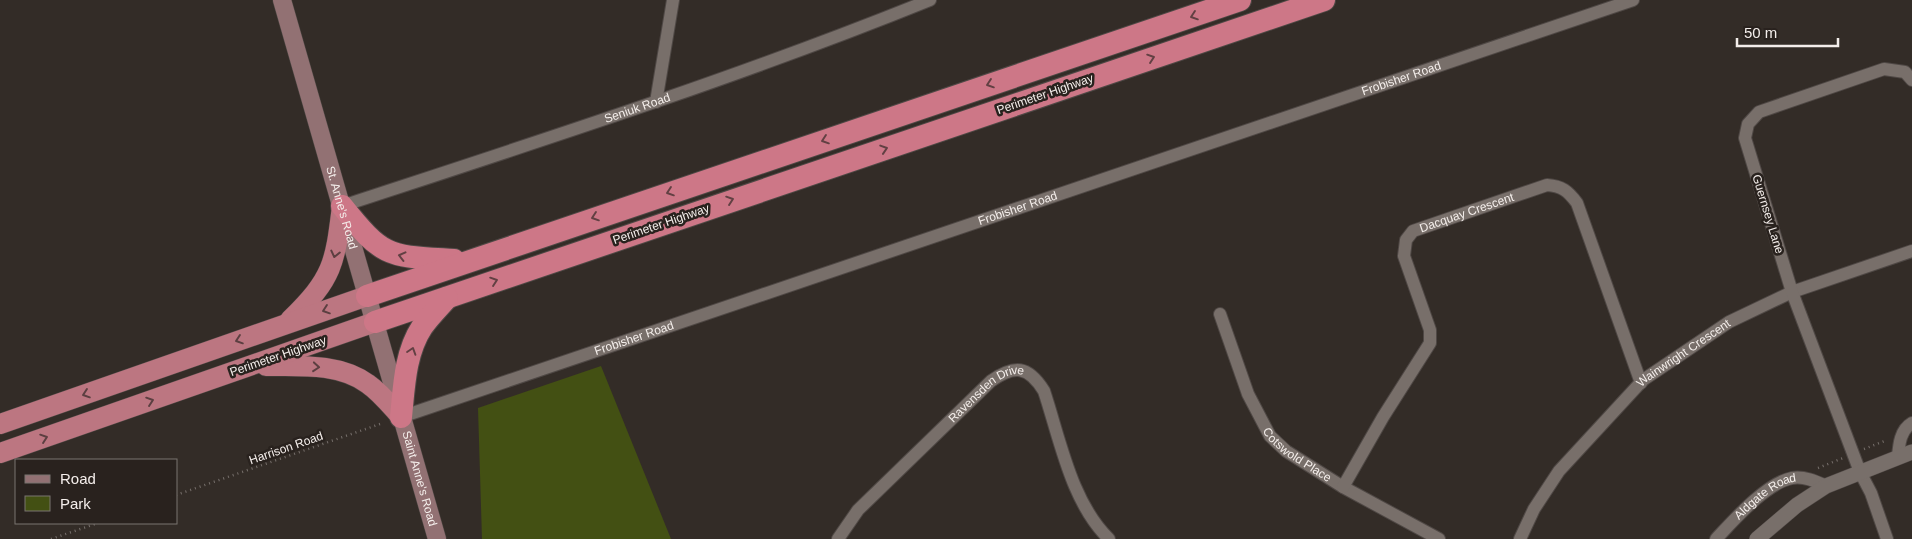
<svg xmlns="http://www.w3.org/2000/svg" width="1912" height="539" font-family="Arial,sans-serif">
  <style>
    .green { fill: #435013 }
    .lines { fill: none; stroke-linecap: round; stroke-linejoin: round }
    .minor-casing { stroke: #4f4845; stroke-width: 14 }
    .tertiary-casing { stroke: #4f4845; stroke-width: 16 }
    .secondary-casing { stroke: #4f4845; stroke-width: 19 }
    .trunk-casing { stroke: #4f4845; stroke-width: 21 }
    .motorway-casing { stroke: #4f4845; stroke-width: 24 }
    .path { stroke: #77706c; stroke-width: 2.5; stroke-dasharray: 1 4; stroke-linecap: butt }
    .minor { stroke: #786f6a; stroke-width: 12 }
    .tertiary { stroke: #786f6a; stroke-width: 15 }
    .secondary { stroke: #927173; stroke-width: 18 }
    .trunk { stroke: #bc7681; stroke-width: 20 }
    .motorway { stroke: #cd7787; stroke-width: 22 }
    .oneway { stroke: #624043 }
    .oneway2 { stroke: #5c3f41 }
    .labels { text-anchor: middle; dominant-baseline: central; stroke-width: 5; stroke-linejoin: round; paint-order: stroke }
    .street-label { font-size: 12px; fill: #f4eeeb; stroke: #29221e }
  </style>
  <rect width="100%" height="100%" fill="#332c27"/>
  <path class="green" d="M 601,366 L 671,539 L 482,539 L 478,408 Z"/>
  <g class="lines">
    <g class="minor-casing">
      <g id="minor">
        <path d="M 656,102 L 673,0"/>
        <path id="s1" d="M 342,206 C 540,141 737,78 930,0"/>
        <path id="s2" d="M 1220,314 L 1248,394 L 1270,436 L 1286,451 L 1343,487 L 1439,539"/>
        <path id="s3" d="M 401,417 L 1633,0"/>
        <path d="M 1898,457 C 1899,445 1900,430 1912,423"/>
        <path id="s4" d="M 1343,487 L 1383,417 L 1430,343 L 1430,330 L 1404,256 L 1406,240 L 1413,231 L 1547,185 C 1562,186 1568,191 1577,203 L 1641,383"/>
        <path id="s5" d="M 838,539 L 858,510 L 991,381 C 1014,365 1028,365 1044,391 C 1060,439 1071,502 1109,539"/>
        <path id="s6" d="M 1520,539 L 1534,509 L 1559,471 L 1643,380 L 1729,322 L 1792,292 L 1912,251"/>
        <path id="s7" d="M 1716,539 C 1733,521 1766,483 1792,478 C 1804,476 1815,481 1826,486"/>
        <path d="M 1887,539 L 1871,493 L 1860,472 L 1792,292 L 1745,138 L 1748,124 L 1759,112 L 1884,69 L 1905,72 L 1912,80"/>
      </g>
    </g>
    <g class="tertiary-casing">
      <path id="tertiary" d="M 1757,539 L 1797,505 L 1826,486 L 1912,452"/>
    </g>
    <g class="secondary-casing">
      <g id="secondary">
        <path id="s8" d="M 282,0 L 437,539"/>
      </g>
    </g>
    <g class="trunk-casing">
      <g id="trunk">
        <path d="M 290,320 C 333,278 335,264 342,206"/>
        <path d="M 266,366 C 300,366 340,363 368,384 C 381,393 391,406 401,417"/>
        <path d="M 0,424 L 367,296"/>
        <path d="M 0,453 L 375,322"/>
      </g>
    </g>
    <g class="motorway-casing">
      <g id="motorway">
        <path d="M 342,206 C 384,259 389,256 454,260"/>
        <path d="M 367,296 L 1240,0"/>
        <path d="M 375,322 L 1324,0"/>
        <path d="M 401,417 C 404,386 405,353 422,327 C 429,317 439,307 447,298"/>
      </g>
    </g>
    <g class="path">
      <path d="M 1864,449 L 1887,440"/>
      <path d="M 1818,468 L 1843,458"/>
      <path d="M 176,495 L 383,423"/>
      <path d="M 51,539 L 98,523"/>
    </g>
    <use href="#minor" class="minor"/>
    <use href="#tertiary" class="tertiary"/>
    <use href="#secondary" class="secondary"/>
    <use href="#trunk" class="trunk"/>
    <use href="#motorway" class="motorway"/>
  </g>
  <defs><path id="oneway-chevron" d="M-2-3.5L2.5 0L-2 3.5" fill="none" stroke-width="1.6" stroke-linecap="round" stroke-linejoin="round" transform="scale(1.25)"/></defs>
  <g class="oneway">
    <use href="#oneway-chevron" transform="translate(1194 16) rotate(161)"/>
    <use href="#oneway-chevron" transform="translate(1151 58) rotate(-19)"/>
    <use href="#oneway-chevron" transform="translate(990 84) rotate(161)"/>
    <use href="#oneway-chevron" transform="translate(825 140) rotate(161)"/>
    <use href="#oneway-chevron" transform="translate(884 149) rotate(-18)"/>
    <use href="#oneway-chevron" transform="translate(670 192) rotate(161)"/>
    <use href="#oneway-chevron" transform="translate(730 200) rotate(-19)"/>
    <use href="#oneway-chevron" transform="translate(595 217) rotate(161)"/>
    <use href="#oneway-chevron" transform="translate(402 256) rotate(-166)"/>
    <use href="#oneway-chevron" transform="translate(494 281) rotate(-19)"/>
    <use href="#oneway-chevron" transform="translate(412 351) rotate(-72)"/>
  </g>
  <g class="oneway2">
    <use href="#oneway-chevron" transform="translate(335 254) rotate(103)"/>
    <use href="#oneway-chevron" transform="translate(326 310) rotate(161)"/>
    <use href="#oneway-chevron" transform="translate(239 340) rotate(161)"/>
    <use href="#oneway-chevron" transform="translate(316 367) rotate(5)"/>
    <use href="#oneway-chevron" transform="translate(86 394) rotate(161)"/>
    <use href="#oneway-chevron" transform="translate(150 401) rotate(-19)"/>
    <use href="#oneway-chevron" transform="translate(44 438) rotate(-19)"/>
  </g>
  <g class="labels">
    <g class="street-label">
      <text stroke="none"><textPath href="#s3" startOffset="1056">Frobisher Road</textPath></text>
      <text transform="translate(1045 94) rotate(-19)">Perimeter Highway</text>
      <text stroke="none"><textPath href="#s1" startOffset="311">Seniuk Road</textPath></text>
      <text stroke="none"><textPath href="#s8" startOffset="216">St. Anne's Road</textPath></text>
      <text stroke="none"><textPath href="#s3" startOffset="651">Frobisher Road</textPath></text>
      <text stroke="none"><textPath href="#s4" startOffset="344">Dacquay Crescent</textPath></text>
      <text transform="translate(1768 214) rotate(73)">Guernsey Lane</text>
      <text transform="translate(661 224) rotate(-19)">Perimeter Highway</text>
      <text stroke="none"><textPath href="#s3" startOffset="246">Frobisher Road</textPath></text>
      <text stroke="none"><textPath href="#s6" startOffset="251">Wainwright Crescent</textPath></text>
      <text transform="translate(278 356) rotate(-19)">Perimeter Highway</text>
      <text stroke="none"><textPath href="#s5" startOffset="210">Ravensden Drive</textPath></text>
      <text transform="translate(286 448) rotate(-19)">Harrison Road</text>
      <text stroke="none"><textPath href="#s2" startOffset="165">Cotswold Place</textPath></text>
      <text stroke="none"><textPath href="#s8" startOffset="498">Saint Anne's Road</textPath></text>
      <text stroke="none"><textPath href="#s7" startOffset="66">Aldgate Road</textPath></text>
    </g>
  </g>
  <rect x="15" y="459" width="162" height="65" fill="#29221e" stroke="#7a7470"/>
  <rect x="25" y="475" width="25" height="8" fill="#927173" stroke="#7a7470"/>
  <text x="60" y="484" font-size="15" fill="#f4eeeb">Road</text>
  <rect x="25" y="496" width="25" height="15" fill="#435013" stroke="#7a7470"/>
  <text x="60" y="509" font-size="15" fill="#f4eeeb">Park</text>
  <path d="M1737 38v8h101v-8" fill="none" stroke="#f4eeeb" stroke-width="2.5"/>
  <text x="1744" y="38" font-size="15" fill="#f4eeeb" stroke="#29221e" stroke-width="4" paint-order="stroke">50 m</text>
</svg>
